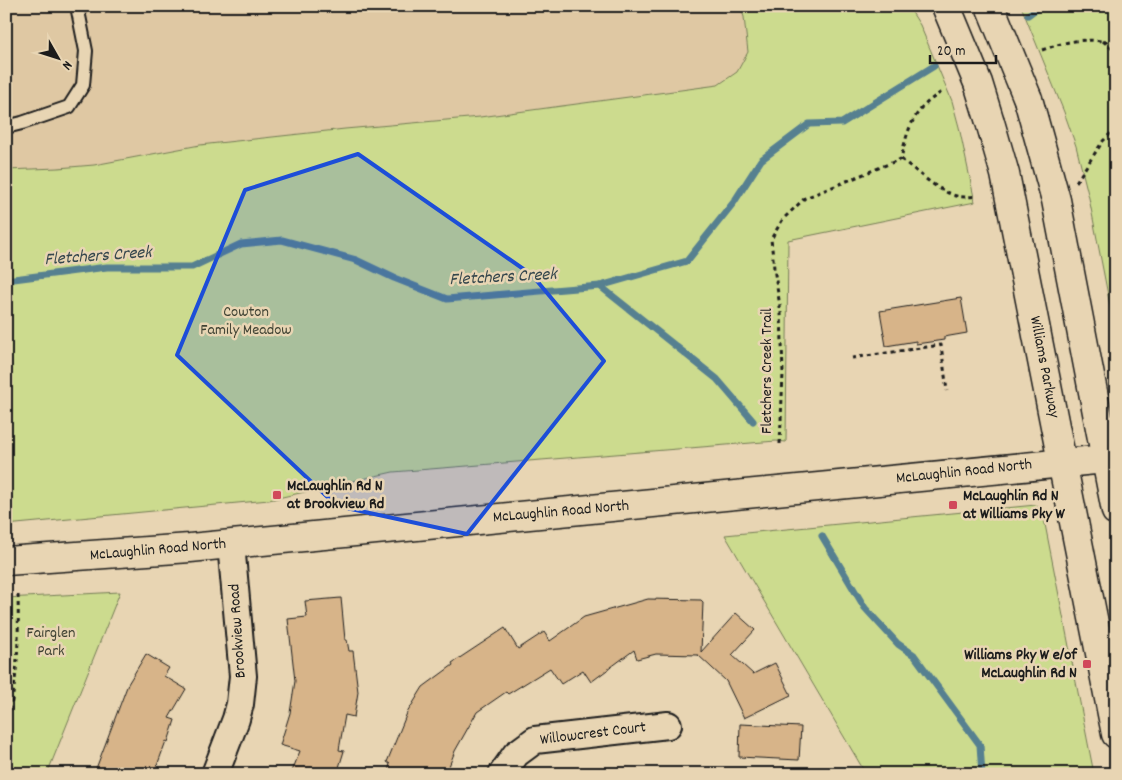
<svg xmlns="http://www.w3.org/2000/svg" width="1122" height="780" font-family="Dekko,sans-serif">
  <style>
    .built { fill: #dfc8a3 }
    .green { fill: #ccdb8e; stroke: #747c55 }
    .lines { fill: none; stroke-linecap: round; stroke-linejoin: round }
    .stream { stroke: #568090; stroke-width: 7 }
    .building { fill: #d7b489; stroke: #1c1c1c }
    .service-casing { stroke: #1c1c1c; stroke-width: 16 }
    .minor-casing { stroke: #1c1c1c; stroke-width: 30 }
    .secondary-casing { stroke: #1c1c1c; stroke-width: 31 }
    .path { stroke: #1c1c1c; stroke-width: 3; stroke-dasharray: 4 4; stroke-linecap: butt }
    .service { stroke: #e8d5b3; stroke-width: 12 }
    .minor { stroke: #e8d5b3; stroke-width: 26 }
    .secondary { stroke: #e8d5b3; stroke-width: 28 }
    .secondary-bridge-casing { stroke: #1c1c1c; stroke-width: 31; stroke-linecap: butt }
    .secondary-bridge { stroke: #e8d5b3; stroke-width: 28 }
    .marked { fill: #1d4ed8; fill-opacity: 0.2; stroke: #1d4ed8; stroke-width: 4; stroke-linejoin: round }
    .poi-dot { fill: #d1495b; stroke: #e8d5b3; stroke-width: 2 }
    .labels { text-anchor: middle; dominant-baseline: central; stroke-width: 5; stroke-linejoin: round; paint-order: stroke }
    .park-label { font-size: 16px; fill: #3f4233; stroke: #e8d5b3 }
    .street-label { font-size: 16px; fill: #1c1c1c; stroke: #e8d5b3 }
    .poi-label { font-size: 16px; font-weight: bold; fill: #1c1c1c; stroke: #e8d5b3; text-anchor: start }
    .water-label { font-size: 18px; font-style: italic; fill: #34464c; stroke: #e8d5b3 }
  </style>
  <rect width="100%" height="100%" fill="#e8d5b3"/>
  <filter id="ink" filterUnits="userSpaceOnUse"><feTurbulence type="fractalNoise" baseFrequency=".02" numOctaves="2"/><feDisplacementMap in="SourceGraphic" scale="10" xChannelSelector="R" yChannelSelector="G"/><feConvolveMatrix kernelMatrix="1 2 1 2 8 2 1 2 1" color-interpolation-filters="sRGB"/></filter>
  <g filter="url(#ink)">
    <path class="built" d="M 6,6 L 740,6 L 744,17 L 748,52 L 737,72 L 718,85 L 480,117 L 345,129 L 200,145 L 94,165 L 58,168 L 6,170 Z"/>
    <g class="green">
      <path d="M 740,6 L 908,6 L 920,25 L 952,101 L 959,127 L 975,202 L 788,240 L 786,442 L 776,441 L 393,472 L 269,500 L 6,525 L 6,170 L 58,168 L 94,165 L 200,145 L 345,129 L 480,117 L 718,85 L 737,72 L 748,52 L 744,17 Z"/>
      <path d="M 1021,6 L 1116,6 L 1116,336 L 1089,198 L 1076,146 L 1064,112 Z"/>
      <path d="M 1036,505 L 1042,509 L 1094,774 L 866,774 L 725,535 Z"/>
      <path d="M 120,592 L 47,774 L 6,774 L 6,598 Z"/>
    </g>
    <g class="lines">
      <g class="stream">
        <path d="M 1110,6 L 1116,7"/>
        <path d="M 1028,15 L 1040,6"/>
        <path d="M 6,280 L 107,267 L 192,267 L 241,244 L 282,240 L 356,260 L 394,278 L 447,299 L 600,286 L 687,261 L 734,202 L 761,160 L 809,124 L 842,123 L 934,66"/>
        <path d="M 600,286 L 717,379 L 753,421"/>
        <path d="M 822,536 L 865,608 L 898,644 L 914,655 L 980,745 L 982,774"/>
      </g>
    </g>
    <g class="building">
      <path d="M 961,298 L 967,333 L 944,337 L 944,340 L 916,344 L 916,341 L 886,346 L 880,311 Z"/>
      <path d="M 341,598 L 345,640 L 347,640 L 349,651 L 353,651 L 358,692 L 354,717 L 345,715 L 339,750 L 344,751 L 337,774 L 291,774 L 300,751 L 280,745 L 290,713 L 295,681 L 288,619 L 307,617 L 305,601 Z"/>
      <path d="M 648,599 L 701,600 L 703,602 L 701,652 L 736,613 L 755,630 L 732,655 L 753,674 L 775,663 L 791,695 L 744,718 L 726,681 L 698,655 L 656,654 L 637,659 L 634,650 L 591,682 L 583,670 L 561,684 L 550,668 L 508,694 L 506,692 L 477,712 L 455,751 L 446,774 L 387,774 L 390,764 L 387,762 L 407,713 L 423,687 L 453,665 L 452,663 L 505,628 L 518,649 L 544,632 L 550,641 L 584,617 Z"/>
      <path d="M 146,654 L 169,668 L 164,676 L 186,689 L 169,718 L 175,720 L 168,742 L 166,741 L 154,774 L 94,774 L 128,684 Z"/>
      <path d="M 740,724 L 801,727 L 799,760 L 739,757 Z"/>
    </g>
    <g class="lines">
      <g class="service-casing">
        <path id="service" d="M 6,127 L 22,123 L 69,107 L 83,85 L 86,51 L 77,6"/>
      </g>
      <g class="minor-casing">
        <g id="minor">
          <path d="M 215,774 L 236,719 L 240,704 L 243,676 L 231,544"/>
          <path d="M 502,774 L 516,754 L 535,740 L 668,725"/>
        </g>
      </g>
      <g class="secondary-casing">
        <g id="secondary">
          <path d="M 1028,99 L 1056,200 L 1116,511"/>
          <path d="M 990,122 L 1005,174 L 1116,734"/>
          <path d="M 6,561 L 190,548 L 1116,458"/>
        </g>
      </g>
      <g class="path">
        <path d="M 1103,41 L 1116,52"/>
        <path d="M 1042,50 C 1069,40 1088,37 1116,44"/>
        <path d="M 901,159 C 917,171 934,188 953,195 C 961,198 969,197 977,196"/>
        <path d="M 1076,182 L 1103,141 L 1116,128"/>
        <path d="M 852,358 L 941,345 L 947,391"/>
        <path d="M 780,444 L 783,373 L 781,313 L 774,268 L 771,239 L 783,219 L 805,198 L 901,159 C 908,126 914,109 943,91"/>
        <path d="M 6,726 C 18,684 19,638 18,595"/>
      </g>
      <use href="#service" class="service"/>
      <use href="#minor" class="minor"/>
      <use href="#secondary" class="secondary"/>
      <g class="secondary-bridge-casing">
        <g id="secondary-bridge">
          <path d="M 946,6 L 978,83 L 990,122"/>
          <path d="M 990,6 L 1028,99"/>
        </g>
      </g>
      <use href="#secondary-bridge" class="secondary-bridge"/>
    </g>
  </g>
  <path class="marked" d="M 358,154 L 532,275 L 604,361 L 467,534 L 337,506 L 177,355 L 245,190 Z"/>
  <g class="poi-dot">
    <rect x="272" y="490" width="10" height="10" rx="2.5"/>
    <rect x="948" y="500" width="10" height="10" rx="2.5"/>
    <rect x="1082" y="659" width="10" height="10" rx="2.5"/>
  </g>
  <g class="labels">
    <g class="park-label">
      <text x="246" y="312">Cowton<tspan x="246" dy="18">Family Meadow</tspan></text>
      <text x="51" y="633">Fairglen<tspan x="51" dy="18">Park</tspan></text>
    </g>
    <g class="street-label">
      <text transform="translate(1044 367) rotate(79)">Williams Parkway</text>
      <text transform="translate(767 371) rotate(-90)">Fletchers Creek Trail</text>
      <text transform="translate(964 472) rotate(-6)">McLaughlin Road North</text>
      <text transform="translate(561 512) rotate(-5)">McLaughlin Road North</text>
      <text transform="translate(158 550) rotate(-5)">McLaughlin Road North</text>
      <text transform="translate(238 631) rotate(-94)">Brookview Road</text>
      <text transform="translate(593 734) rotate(-7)">Willowcrest Court</text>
    </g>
    <g class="poi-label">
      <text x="287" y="486">McLaughlin Rd N<tspan x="287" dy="18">at Brookview Rd</tspan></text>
      <text x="963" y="496">McLaughlin Rd N<tspan x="963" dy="18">at Williams Pky W</tspan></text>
      <text x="1077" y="655" text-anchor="end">Williams Pky W e/of<tspan x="1077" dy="18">McLaughlin Rd N</tspan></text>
    </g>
    <g class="water-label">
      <text transform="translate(98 257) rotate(-4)">Fletchers Creek</text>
      <text transform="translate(503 278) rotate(-3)">Fletchers Creek</text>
    </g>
  </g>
  <rect width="1122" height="780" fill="none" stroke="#e8d5b3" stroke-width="25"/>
  <rect x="12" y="12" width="1097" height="755" fill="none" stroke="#1c1c1c" stroke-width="2" filter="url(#ink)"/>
  <g transform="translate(58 58) rotate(129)" stroke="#e8d5b3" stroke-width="4" paint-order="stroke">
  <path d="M0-4L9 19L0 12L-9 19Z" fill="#1c1c1c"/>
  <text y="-8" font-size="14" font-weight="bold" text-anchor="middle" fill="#1c1c1c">N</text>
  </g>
  <path d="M930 55v8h66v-8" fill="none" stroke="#1c1c1c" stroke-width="2.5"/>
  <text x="937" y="55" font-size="15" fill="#1c1c1c" stroke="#e8d5b3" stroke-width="4" paint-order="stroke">20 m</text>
</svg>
